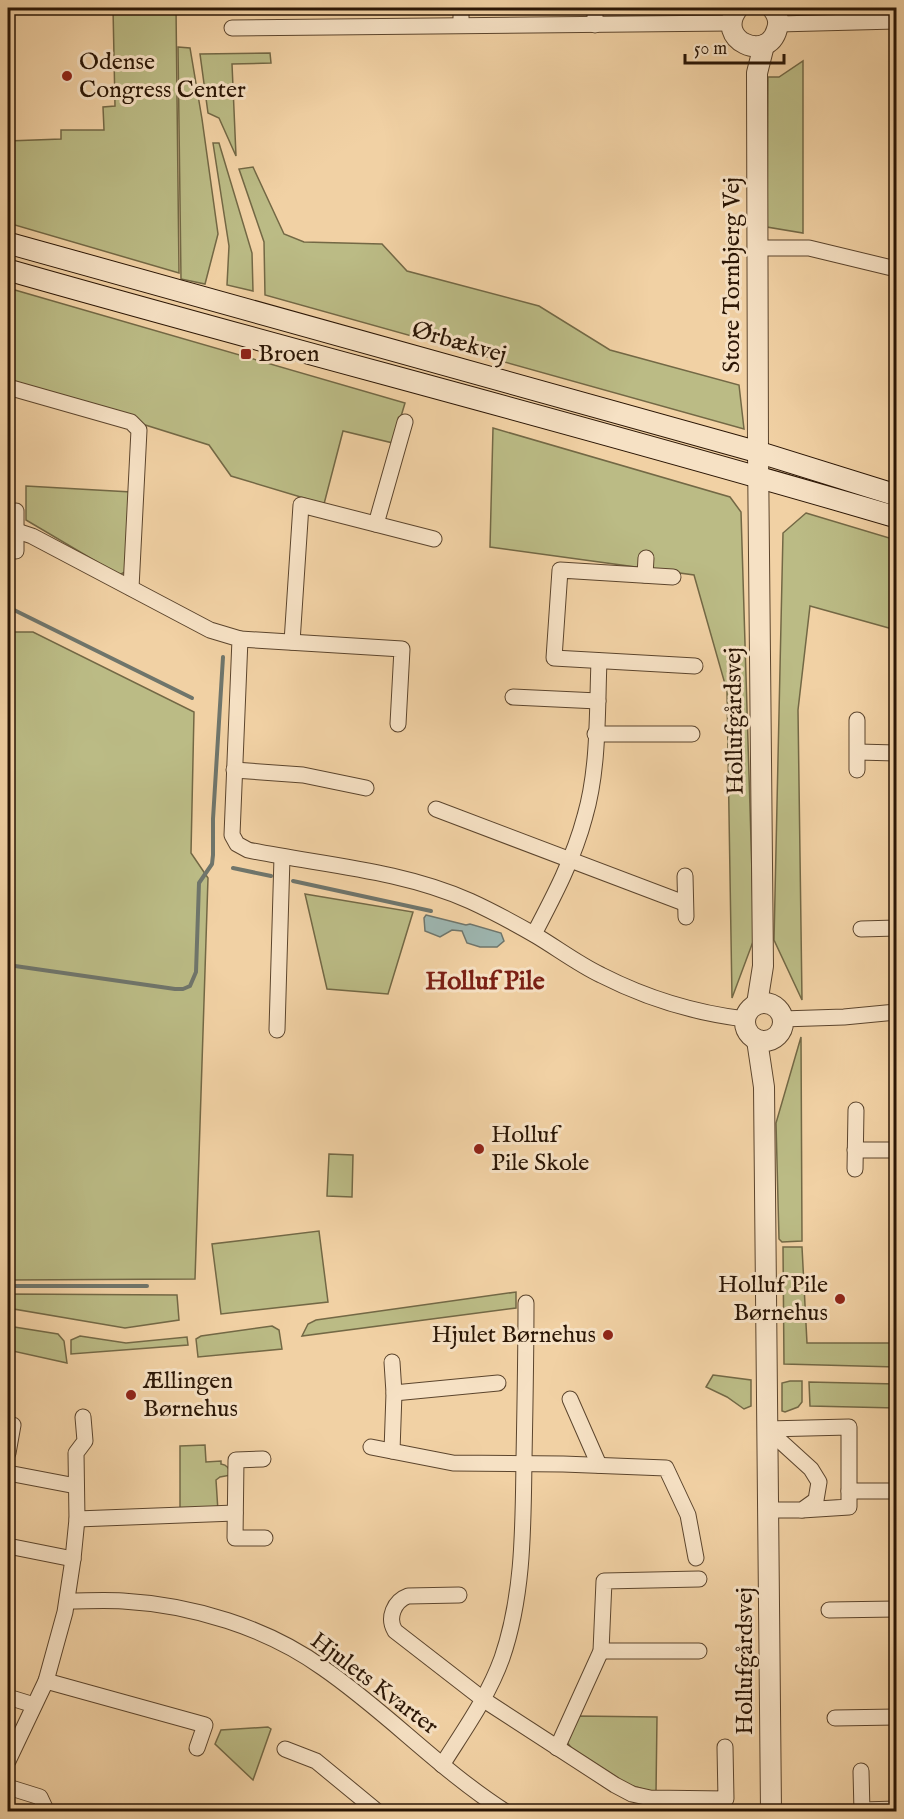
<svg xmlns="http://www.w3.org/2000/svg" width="904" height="1819" font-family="'IM FELL English',serif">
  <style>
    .green { fill: #bbbb85; stroke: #736845; stroke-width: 1.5 }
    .water { fill: #9db5af; stroke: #6f756b; stroke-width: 1.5 }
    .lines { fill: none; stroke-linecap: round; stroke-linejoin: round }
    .stream { stroke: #6f756b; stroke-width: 4 }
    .minor-casing { stroke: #5c452d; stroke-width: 17 }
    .tertiary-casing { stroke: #5c452d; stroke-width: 22 }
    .secondary-casing { stroke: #2b1605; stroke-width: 23 }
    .minor { stroke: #f6e1c4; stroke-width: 15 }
    .tertiary { stroke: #f6e1c4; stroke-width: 20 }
    .secondary { stroke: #f6e1c4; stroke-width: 21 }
    .poi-dot { fill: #8f2418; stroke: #f6e1c4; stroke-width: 2 }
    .labels { text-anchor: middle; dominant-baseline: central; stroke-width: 6; stroke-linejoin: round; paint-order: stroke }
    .poi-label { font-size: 24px; fill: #2b1605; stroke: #f6e1c4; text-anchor: start }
    .street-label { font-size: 24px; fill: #2b1605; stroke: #f6e1c4 }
    .neighbourhood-label { font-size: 26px; font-weight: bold; fill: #7a1f14; stroke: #f6e1c4 }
  </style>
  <rect width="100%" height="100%" fill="#f1d1a4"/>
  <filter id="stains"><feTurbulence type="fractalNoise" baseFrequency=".00333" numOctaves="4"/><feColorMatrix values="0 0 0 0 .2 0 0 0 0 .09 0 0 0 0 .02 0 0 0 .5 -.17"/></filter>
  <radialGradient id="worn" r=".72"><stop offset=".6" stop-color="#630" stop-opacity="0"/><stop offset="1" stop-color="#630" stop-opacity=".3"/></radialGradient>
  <g class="green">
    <path d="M 113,8 L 176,8 L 179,273 L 8,223 L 8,141 L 61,139 L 61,130 L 104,130 L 103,107 L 115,106 Z"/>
    <path d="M 178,47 L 190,48 L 202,119 L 218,234 L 205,284 L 181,279 Z"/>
    <path d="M 270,53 L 271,63 L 232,64 L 236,156 L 219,118 L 208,113 L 200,54 Z"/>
    <path d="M 803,61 L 803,233 L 767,227 L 768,77 L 779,77 Z"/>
    <path d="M 213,143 L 219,143 L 252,253 L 253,291 L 227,285 L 229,246 Z"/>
    <path d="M 253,167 L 284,234 L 304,242 L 382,244 L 407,271 L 539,306 L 610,350 L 739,385 L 744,429 L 265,295 L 264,242 L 239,169 Z"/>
    <path d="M 8,288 L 405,403 L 393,443 L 343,431 L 324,504 L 231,476 L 209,445 L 8,382 Z"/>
    <path d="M 493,428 L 730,497 L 741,512 L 754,939 L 732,998 L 727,691 L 694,575 L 490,547 Z"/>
    <path d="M 26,486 L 131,492 L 127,571 L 119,575 L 26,520 Z"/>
    <path d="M 806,513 L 896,540 L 896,630 L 810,606 L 798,710 L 802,1000 L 774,940 L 783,533 Z"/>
    <path d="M 8,632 L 33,632 L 194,712 L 191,853 L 208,878 L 195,1279 L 8,1280 Z"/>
    <path d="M 305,894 L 413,912 L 388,994 L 327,989 Z"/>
    <path d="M 801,1037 L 802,1241 L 782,1242 L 779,1239 L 776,1123 Z"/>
    <path d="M 329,1154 L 353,1155 L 352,1197 L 327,1196 Z"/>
    <path d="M 319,1231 L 328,1302 L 221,1314 L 212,1244 Z"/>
    <path d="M 783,1247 L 802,1247 L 807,1343 L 896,1343 L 896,1367 L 784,1364 Z"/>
    <path d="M 516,1292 L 516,1308 L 302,1336 L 308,1324 L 316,1320 Z"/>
    <path d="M 8,1294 L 177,1295 L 179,1320 L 125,1328 L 8,1308 Z"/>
    <path d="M 8,1326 L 58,1334 L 64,1341 L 67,1363 L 8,1350 Z"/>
    <path d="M 272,1326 L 279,1330 L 282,1349 L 198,1357 L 196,1339 L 201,1336 Z"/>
    <path d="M 80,1336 L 126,1343 L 187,1337 L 188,1345 L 71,1354 L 71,1340 Z"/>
    <path d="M 713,1375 L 751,1380 L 751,1406 L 744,1409 L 727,1397 L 706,1387 Z"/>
    <path d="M 790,1381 L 802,1381 L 802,1402 L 798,1407 L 785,1412 L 782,1411 L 782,1383 Z"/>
    <path d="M 809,1382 L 896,1384 L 896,1408 L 810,1406 Z"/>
    <path d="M 205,1445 L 206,1462 L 221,1461 L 221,1464 C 228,1465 229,1469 231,1475 L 220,1477 L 216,1480 L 218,1511 L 180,1512 L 180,1446 Z"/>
    <path d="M 577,1716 L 657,1717 L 656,1793 L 620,1782 L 573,1750 L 566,1741 Z"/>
    <path d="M 268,1727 L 271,1729 L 253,1780 L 215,1744 L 221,1730 Z"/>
  </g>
  <path class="water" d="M 426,915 L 466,925 L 470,924 L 501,933 L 504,941 L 497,947 L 480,947 L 467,943 L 462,931 L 452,930 L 440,937 L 425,931 L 424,918 Z"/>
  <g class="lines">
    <g class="stream">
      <path d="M 8,607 L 192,698"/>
      <path d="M 233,868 L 271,876"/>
      <path d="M 293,881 L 431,911"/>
      <path d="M 8,965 L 175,989 L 183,989 L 190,986 L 196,972 L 199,883 L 212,864 L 213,855 L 213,819 L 223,657"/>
      <path d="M 8,1286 L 147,1286"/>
    </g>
    <g class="minor-casing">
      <g id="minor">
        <path d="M 461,8 L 461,25"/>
        <path d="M 778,24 L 896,21"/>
        <path d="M 595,25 L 595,8"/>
        <path d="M 232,28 L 731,23"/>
        <path d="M 758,248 L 809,248 L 896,269"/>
        <path d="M 8,387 L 131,422 L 139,430 L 131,588"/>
        <path d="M 376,524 L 405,422"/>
        <path d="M 17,531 L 32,536 L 210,630 L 240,639 L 232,835 L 237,844 L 248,850 C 322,865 401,870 470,901 C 492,911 514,923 535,935 C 557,948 578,964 601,975 C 646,998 695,1013 745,1019"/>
        <path d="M 16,551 L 16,511"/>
        <path d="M 645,575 L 646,558"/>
        <path d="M 673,577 L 560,570 L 554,658 L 695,666"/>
        <path d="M 240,639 L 402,649 L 398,724"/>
        <path d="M 292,642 L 301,505 L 434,539"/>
        <path d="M 513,697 L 598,701"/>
        <path d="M 595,734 L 692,734"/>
        <path d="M 858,752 L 896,753"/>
        <path d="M 234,770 L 303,775 L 366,788"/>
        <path d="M 857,770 L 857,720"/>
        <path d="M 436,809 L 684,903"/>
        <path d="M 685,876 L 686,917"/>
        <path d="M 861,929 L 896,928"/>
        <path d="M 534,934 C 554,896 574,858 585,816 C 599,768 597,710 599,661"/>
        <path d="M 782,1019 L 844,1017 L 896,1012"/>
        <path d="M 277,1030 L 282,857"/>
        <path d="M 855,1150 L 896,1150"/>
        <path d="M 855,1169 L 856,1110"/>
        <path d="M 392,1362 L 394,1393 L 392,1451"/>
        <path d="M 394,1393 L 498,1383"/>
        <path d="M 570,1399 L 599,1465"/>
        <path d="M 8,1424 L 13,1425 L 8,1453"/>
        <path d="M 767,1429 L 849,1427 L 849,1507 L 802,1510"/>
        <path d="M 767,1429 L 811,1469 L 819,1482 L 816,1500 L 802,1510 L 769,1510"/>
        <path d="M 371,1447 L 453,1463 L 563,1464 L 666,1468 L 688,1515 L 696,1558"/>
        <path d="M 263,1459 L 236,1460 L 235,1538 L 265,1538"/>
        <path d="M 8,1473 L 76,1486"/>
        <path d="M 849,1491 L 896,1491"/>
        <path d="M 77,1519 L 235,1513"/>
        <path d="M 8,1546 L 73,1559"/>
        <path d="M 459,1595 L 408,1596 C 394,1601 387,1618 395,1631 L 484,1700 L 615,1785 L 632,1794 L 650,1798 L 726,1799 L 725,1747"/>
        <path d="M 68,1601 C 86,1601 104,1600 123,1601 C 192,1605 266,1627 323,1668 C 387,1712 440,1770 506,1812"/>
        <path d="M 829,1610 L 896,1609"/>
        <path d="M 601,1651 L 699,1651"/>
        <path d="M 46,1681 L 205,1725 L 197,1748"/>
        <path d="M 8,1697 L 34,1705"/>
        <path d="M 835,1718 L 896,1717"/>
        <path d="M 557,1748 L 601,1651 L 604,1581 L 699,1579"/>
        <path d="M 285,1749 L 316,1761 L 378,1812"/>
        <path d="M 8,1761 L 46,1681 L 65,1612 L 73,1559 L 77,1519 L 76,1453 L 85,1441 L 83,1417"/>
        <path d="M 442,1765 C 464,1730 488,1697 502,1658 C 524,1594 523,1525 524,1459 C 525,1407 526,1355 526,1303"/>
        <path d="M 861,1771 L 862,1812"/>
        <path d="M 8,1787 L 40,1797 L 47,1812"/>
        <path d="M 862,1810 L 896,1809"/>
      </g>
    </g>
    <g class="tertiary-casing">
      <g id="tertiary">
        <path d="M 738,8 C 713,40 768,64 777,29 C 780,21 777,14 772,8"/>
        <circle cx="764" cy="1022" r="19"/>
        <path d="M 757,1004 L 763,966 L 758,452 L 757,73 L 764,45"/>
        <path d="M 757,1040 L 764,1087 L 771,1812"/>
      </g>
    </g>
    <g class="secondary-casing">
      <g id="secondary">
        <path d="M 8,243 L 758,452 L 896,495"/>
        <path d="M 8,270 C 303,354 602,430 896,517"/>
      </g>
    </g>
    <use href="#minor" class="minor"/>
    <use href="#tertiary" class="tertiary"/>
    <use href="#secondary" class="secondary"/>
  </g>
  <g class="poi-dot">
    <circle cx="67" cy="76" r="6"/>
    <rect x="240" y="348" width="12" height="12" rx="3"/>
    <circle cx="479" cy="1149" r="6"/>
    <circle cx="840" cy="1299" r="6"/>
    <circle cx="608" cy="1335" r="6"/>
    <circle cx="131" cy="1395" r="6"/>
  </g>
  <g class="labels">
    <g class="poi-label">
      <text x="79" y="62">Odense<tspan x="79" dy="28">Congress Center</tspan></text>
      <text x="258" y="354">Broen</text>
      <text x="491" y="1135">Holluf<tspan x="491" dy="28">Pile Skole</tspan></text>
      <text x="828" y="1285" text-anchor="end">Holluf Pile<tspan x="828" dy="28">Børnehus</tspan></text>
      <text x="596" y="1335" text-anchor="end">Hjulet Børnehus</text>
      <text x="143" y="1381">Ællingen<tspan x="143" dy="28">Børnehus</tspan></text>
    </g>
    <g class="street-label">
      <text transform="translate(732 275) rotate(-90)">Store Tornbjerg Vej</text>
      <text transform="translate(459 343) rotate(16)">Ørbækvej</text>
      <text transform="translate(735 721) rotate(-91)">Hollufgårdsvej</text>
      <text transform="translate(745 1661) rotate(-90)">Hollufgårdsvej</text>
      <text transform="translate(374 1684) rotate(37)">Hjulets Kvarter</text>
    </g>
    <g class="neighbourhood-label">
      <text x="485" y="981">Holluf Pile</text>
    </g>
  </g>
  <rect width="904" height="1819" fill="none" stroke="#f1d1a4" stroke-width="30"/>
  <rect x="9" y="9" width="886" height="1801" fill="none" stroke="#2b1605" stroke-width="3"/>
  <rect x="15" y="15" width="874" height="1789" fill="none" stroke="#2b1605" stroke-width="1.5"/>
  <path d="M685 54v9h99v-9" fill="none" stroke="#2b1605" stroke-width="3"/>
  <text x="694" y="54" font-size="18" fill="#2b1605" stroke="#f6e1c4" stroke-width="4.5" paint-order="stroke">50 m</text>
  <rect width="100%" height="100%" filter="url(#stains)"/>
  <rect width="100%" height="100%" fill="url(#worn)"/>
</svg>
